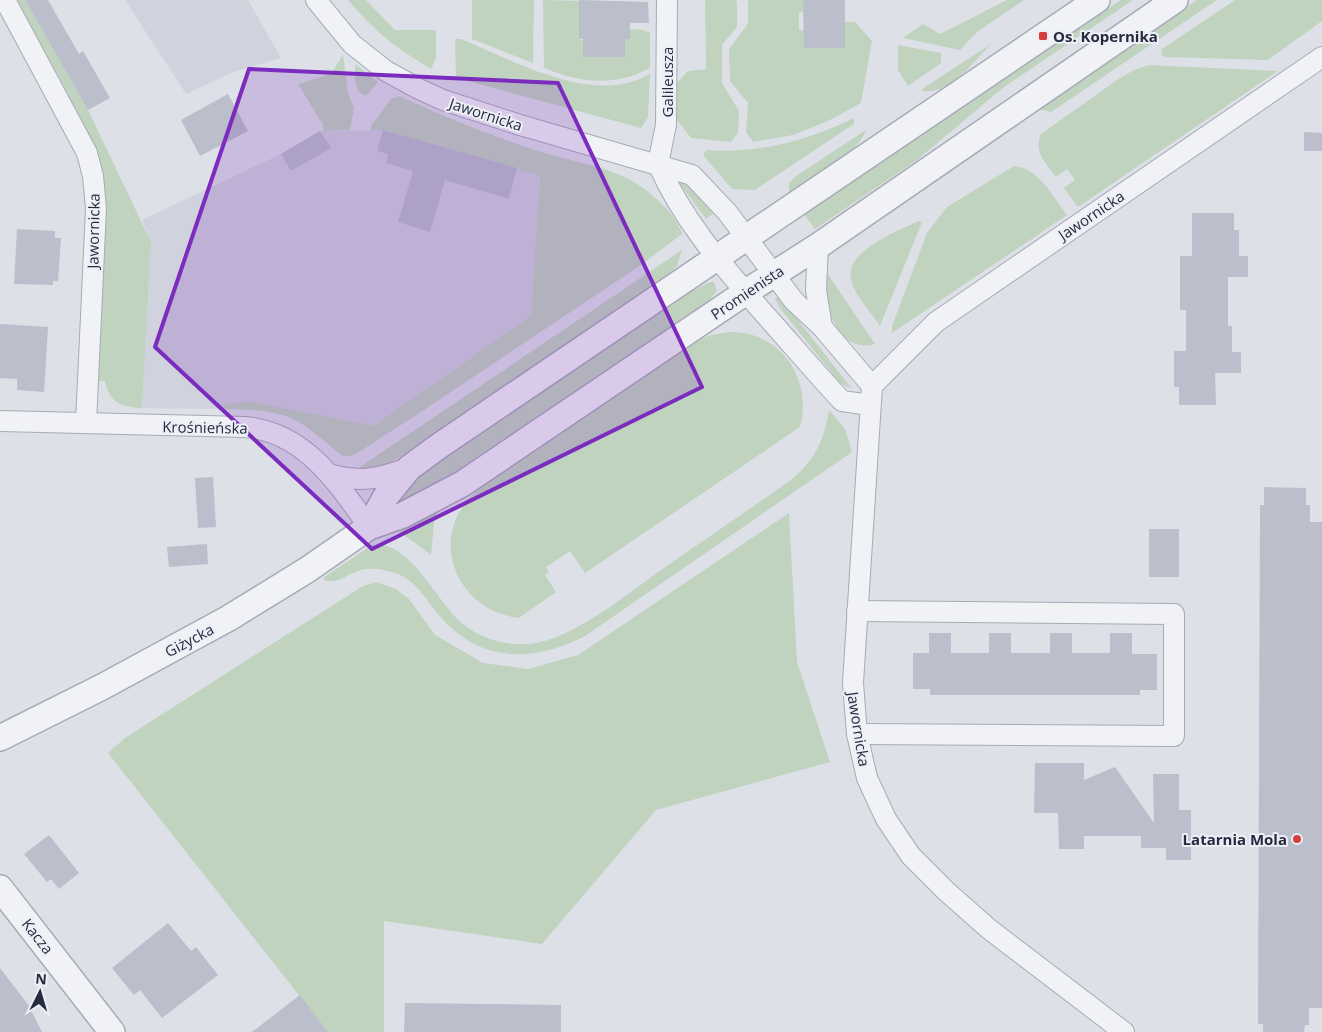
<svg xmlns="http://www.w3.org/2000/svg" width="1322" height="1032" font-family="'Open Sans',sans-serif">
  <style>
    .built { fill: #d0d2dd }
    .green { fill: #c0d3be }
    .building { fill: #bbbecb }
    .lines { fill: none; stroke-linecap: round; stroke-linejoin: round }
    .minor-casing { stroke: #a7aab6; stroke-width: 22 }
    .tertiary-casing { stroke: #a7aab6; stroke-width: 28 }
    .minor { stroke: #f1f2f6; stroke-width: 20 }
    .tertiary { stroke: #f1f2f6; stroke-width: 25 }
    .marked { fill: #7b2cbf; fill-opacity: 0.2; stroke: #7b2cbf; stroke-width: 4; stroke-linejoin: round }
    .poi-dot { fill: #d63e3a; stroke: #edeff6; stroke-width: 2 }
    .labels { text-anchor: middle; dominant-baseline: central; stroke-width: 4; stroke-linejoin: round; paint-order: stroke }
    .poi-label { font-size: 15px; font-weight: bold; fill: #262b40; stroke: #edeff6; text-anchor: start }
    .street-label { font-size: 15px; fill: #262b40; stroke: #edeff6 }
  </style>
  <rect width="100%" height="100%" fill="#dee0e8"/>
  <g class="built">
    <path d="M 125,0 L 248,0 L 281,58 L 231,73 L 186,94 Z"/>
    <path d="M 383,130 L 540,176 L 531,316 L 373,426 L 224,404 L 225,409 L 142,408 L 151,242 L 142,220 L 281,154 L 320,131 Z"/>
  </g>
  <g class="green">
    <path d="M 17,0 L 25,0 L 88,110 L 151,242 L 142,408 C 122,407 109,403 105,381 L 98,381 L 94,150 L 82,120 Z"/>
    <path d="M 348,0 L 366,0 L 395,30 L 436,30 L 436,58 L 431,69 C 395,47 375,32 348,0 Z"/>
    <path d="M 472,0 L 534,0 L 533,63 L 472,39 Z"/>
    <path d="M 543,0 L 583,1 L 583,21 L 579,22 L 579,39 L 625,57 L 625,39 L 630,39 L 630,29 L 643,30 L 650,33 L 650,68 C 615,87 580,83 544,68 Z"/>
    <path d="M 705,0 L 735,0 L 737,2 L 737,27 L 722,45 L 722,83 L 739,111 L 738,133 L 731,142 L 691,138 L 675,117 L 675,85 L 688,71 L 706,69 Z"/>
    <path d="M 748,0 L 803,0 L 803,12 L 799,13 L 799,30 L 804,30 L 804,48 L 845,48 L 845,22 L 855,22 L 872,41 L 861,103 L 828,121 L 793,135 L 753,142 L 746,132 L 748,103 L 730,81 L 729,49 L 748,24 Z"/>
    <path d="M 1007,0 L 1024,0 L 977,32 L 960,50 L 903,38 L 923,24 L 940,34 Z"/>
    <path d="M 1121,0 L 1133,0 L 1004,87 L 917,160 L 815,229 L 804,214 Z"/>
    <path d="M 1197,0 L 1217,0 L 1051,112 L 1040,109 L 1053,98 Z"/>
    <path d="M 1235,0 L 1322,0 L 1322,21 L 1268,60 L 1166,57 L 1161,55 L 1162,49 Z"/>
    <path d="M 455,39 L 461,39 C 515,61 593,107 650,74 L 648,117 L 641,128 L 456,78 Z"/>
    <path d="M 991,44 C 972,63 951,95 922,91 L 925,87 Z"/>
    <path d="M 898,45 L 941,53 L 941,63 L 908,86 L 898,70 Z"/>
    <path d="M 343,55 L 348,94 L 354,108 L 350,130 L 323,131 L 323,125 L 298,84 L 331,74 Z"/>
    <path d="M 355,64 L 378,82 L 366,96 L 359,92 L 355,82 Z"/>
    <path d="M 1149,65 L 1278,71 L 1078,207 L 1064,188 L 1075,180 L 1067,169 L 1056,177 C 1046,163 1033,152 1041,134 L 1120,78 L 1134,70 Z"/>
    <path d="M 400,96 C 442,116 487,134 532,149 C 560,159 592,163 620,175 C 641,183 676,211 682,234 L 641,265 L 418,414 L 362,450 L 351,456 L 343,456 C 329,446 315,432 300,423 C 278,409 249,410 225,409 L 224,404 L 251,402 L 373,426 L 531,316 L 540,176 L 383,130 L 371,130 L 371,126 L 391,99 Z"/>
    <path d="M 854,118 L 854,124 L 755,190 L 732,189 L 703,155 L 706,150 C 758,154 807,141 854,118 Z"/>
    <path d="M 866,130 C 857,155 813,178 792,193 L 789,191 L 789,183 L 796,176 Z"/>
    <path d="M 1014,166 C 1039,168 1053,197 1067,215 L 892,333 L 892,326 L 927,233 L 947,207 Z"/>
    <path d="M 681,177 L 713,214 L 706,219 L 677,180 Z"/>
    <path d="M 919,221 L 922,222 L 880,326 C 871,312 855,296 851,280 C 843,252 899,230 919,221 Z"/>
    <path d="M 682,250 L 677,266 L 668,276 L 387,465 L 377,470 L 354,471 Z"/>
    <path d="M 827,273 L 875,344 C 837,355 821,302 827,273 Z"/>
    <path d="M 710,282 L 714,282 L 717,290 L 709,301 L 425,492 L 396,507 L 392,499 L 431,467 L 692,291 Z"/>
    <path d="M 778,296 L 780,297 L 852,389 L 840,383 L 779,307 L 775,299 Z"/>
    <path d="M 730,332 C 781,331 813,380 800,427 L 585,573 L 570,551 L 546,567 L 549,572 L 545,575 L 556,592 L 519,618 C 468,613 433,558 460,511 C 469,496 481,487 495,476 L 689,345 L 711,335 Z"/>
    <path d="M 829,410 L 845,429 L 852,452 L 585,636 C 533,663 479,663 439,615 C 426,600 415,579 395,573 C 385,570 372,567 361,570 C 348,573 341,583 326,581 L 323,578 L 372,545 C 409,538 438,604 463,624 C 481,639 507,646 530,644 C 575,639 633,589 671,563 C 711,535 752,508 792,479 C 815,460 824,440 829,410 Z"/>
    <path d="M 441,502 L 434,523 L 431,555 L 400,532 Z"/>
    <path d="M 789,513 L 797,662 L 830,762 L 656,810 L 542,944 L 384,921 L 384,1032 L 328,1032 L 108,753 L 125,738 L 363,586 L 376,582 L 396,589 L 409,599 L 435,635 L 483,663 L 528,669 L 578,655 Z"/>
  </g>
  <g class="building">
    <path d="M 25,0 L 48,0 L 79,54 L 83,51 L 110,98 L 88,110 Z"/>
    <path d="M 579,0 L 648,2 L 649,23 L 630,23 L 630,39 L 625,39 L 625,57 L 583,57 L 583,39 L 579,39 Z"/>
    <path d="M 803,0 L 845,0 L 845,48 L 804,48 Z"/>
    <path d="M 228,94 L 248,131 L 200,156 L 181,120 Z"/>
    <path d="M 383,130 L 517,168 L 509,199 L 445,180 L 430,232 L 398,222 L 413,171 L 386,163 L 388,154 L 377,151 Z"/>
    <path d="M 320,131 L 331,148 L 291,171 L 281,154 Z"/>
    <path d="M 1304,132 L 1322,133 L 1322,151 L 1304,151 Z"/>
    <path d="M 1192,213 L 1234,213 L 1234,230 L 1239,230 L 1239,256 L 1248,256 L 1248,277 L 1228,277 L 1228,326 L 1232,326 L 1232,352 L 1241,352 L 1241,373 L 1215,373 L 1216,405 L 1179,405 L 1179,387 L 1174,387 L 1174,351 L 1186,351 L 1186,310 L 1180,310 L 1180,256 L 1192,256 Z"/>
    <path d="M 17,229 L 55,231 L 55,238 L 61,238 L 58,281 L 53,281 L 53,285 L 14,284 Z"/>
    <path d="M 0,324 L 48,327 L 44,392 L 17,390 L 17,379 L 0,378 Z"/>
    <path d="M 213,477 L 216,527 L 198,528 L 195,478 Z"/>
    <path d="M 1264,487 L 1306,488 L 1306,505 L 1310,505 L 1310,522 L 1322,522 L 1322,1008 L 1309,1008 L 1309,1025 L 1305,1025 L 1304,1032 L 1263,1032 L 1263,1024 L 1258,1024 L 1260,505 L 1264,505 Z"/>
    <rect x="1149" y="529" width="30" height="48"/>
    <path d="M 207,544 L 208,564 L 169,567 L 167,547 Z"/>
    <path d="M 929,633 L 951,633 L 951,653 L 989,653 L 989,633 L 1011,633 L 1011,653 L 1050,653 L 1050,633 L 1072,633 L 1072,653 L 1110,653 L 1110,633 L 1132,633 L 1132,654 L 1157,654 L 1157,690 L 1140,690 L 1140,695 L 930,695 L 930,689 L 913,689 L 913,653 L 929,653 Z"/>
    <path d="M 1035,763 L 1084,763 L 1084,780 L 1115,767 L 1154,823 L 1153,774 L 1179,774 L 1179,810 L 1191,810 L 1191,860 L 1166,860 L 1166,848 L 1141,848 L 1141,836 L 1084,836 L 1084,849 L 1059,849 L 1058,813 L 1034,813 Z"/>
    <path d="M 49,835 L 79,873 L 59,889 L 51,879 L 47,882 L 24,854 Z"/>
    <path d="M 168,923 L 191,951 L 196,947 L 218,975 L 162,1018 L 140,990 L 134,995 L 112,968 Z"/>
    <path d="M 0,968 L 29,1006 L 42,1032 L 0,1032 Z"/>
    <path d="M 300,995 L 328,1032 L 252,1032 Z"/>
    <path d="M 405,1003 L 561,1005 L 561,1032 L 404,1032 Z"/>
  </g>
  <g class="lines">
    <g class="minor-casing">
      <g id="minor">
        <path d="M 5,0 L 87,153 L 93,176 L 96,209 L 86,423"/>
        <path d="M 316,0 L 352,44 L 386,71 L 419,89 L 443,100 L 520,125 L 692,175 L 727,212 L 794,301 L 822,327 L 872,386"/>
        <path d="M 658,164 C 682,219 722,265 761,310 C 788,340 814,371 842,401 L 870,405"/>
        <path d="M 658,164 L 666,125 L 667,0"/>
        <path d="M 818,246 L 816,290 L 822,327"/>
        <path d="M 0,421 L 245,427 C 304,432 337,482 369,527"/>
        <path d="M 332,475 C 363,483 379,478 409,468"/>
        <path d="M 857,734 L 1174,736 L 1174,614 L 857,611"/>
        <path d="M 1124,1032 L 989,929 L 946,891 L 911,856 L 886,819 L 867,778 L 857,734 L 853,683 L 872,386 L 936,322 L 1322,57"/>
      </g>
    </g>
    <g class="tertiary-casing">
      <g id="tertiary">
        <path d="M 369,527 L 386,496 L 409,468 L 439,446 L 1097,0"/>
        <path d="M 0,738 L 102,687 L 229,618 L 307,570 L 369,527 L 403,515 L 462,484 L 746,292 L 818,246 L 1175,0"/>
        <path d="M 0,888 L 112,1032"/>
      </g>
    </g>
    <use href="#minor" class="minor"/>
    <use href="#tertiary" class="tertiary"/>
  </g>
  <path class="marked" d="M 249,69 L 558,83 L 702,387 L 372,549 L 155,347 Z"/>
  <g class="poi-dot">
    <rect x="1038" y="31" width="10" height="10" rx="2.5"/>
    <circle cx="1297" cy="839" r="5"/>
  </g>
  <g class="labels">
    <g class="poi-label">
      <text x="1053" y="36">Os. Kopernika</text>
      <text x="1287" y="839" text-anchor="end">Latarnia Mola</text>
    </g>
    <g class="street-label">
      <text transform="translate(667 82) rotate(-90)">Galileusza</text>
      <text transform="translate(486 114) rotate(18)">Jawornicka</text>
      <text transform="translate(1091 215) rotate(-34)">Jawornicka</text>
      <text transform="translate(93 231) rotate(-89)">Jawornicka</text>
      <text transform="translate(747 292) rotate(-34)">Promienista</text>
      <text transform="translate(205 427) rotate(1)">Krośnieńska</text>
      <text transform="translate(189 640) rotate(-28)">Giżycka</text>
      <text transform="translate(859 729) rotate(81)">Jawornicka</text>
      <text transform="translate(38 936) rotate(52)">Kacza</text>
    </g>
  </g>
  <g transform="translate(40 992) rotate(5)" stroke="#edeff6" stroke-width="4" paint-order="stroke">
  <path d="M0-4L9 19L0 12L-9 19Z" fill="#262b40"/>
  <text y="-8" font-size="14" font-weight="bold" text-anchor="middle" fill="#262b40">N</text>
  </g>
</svg>
